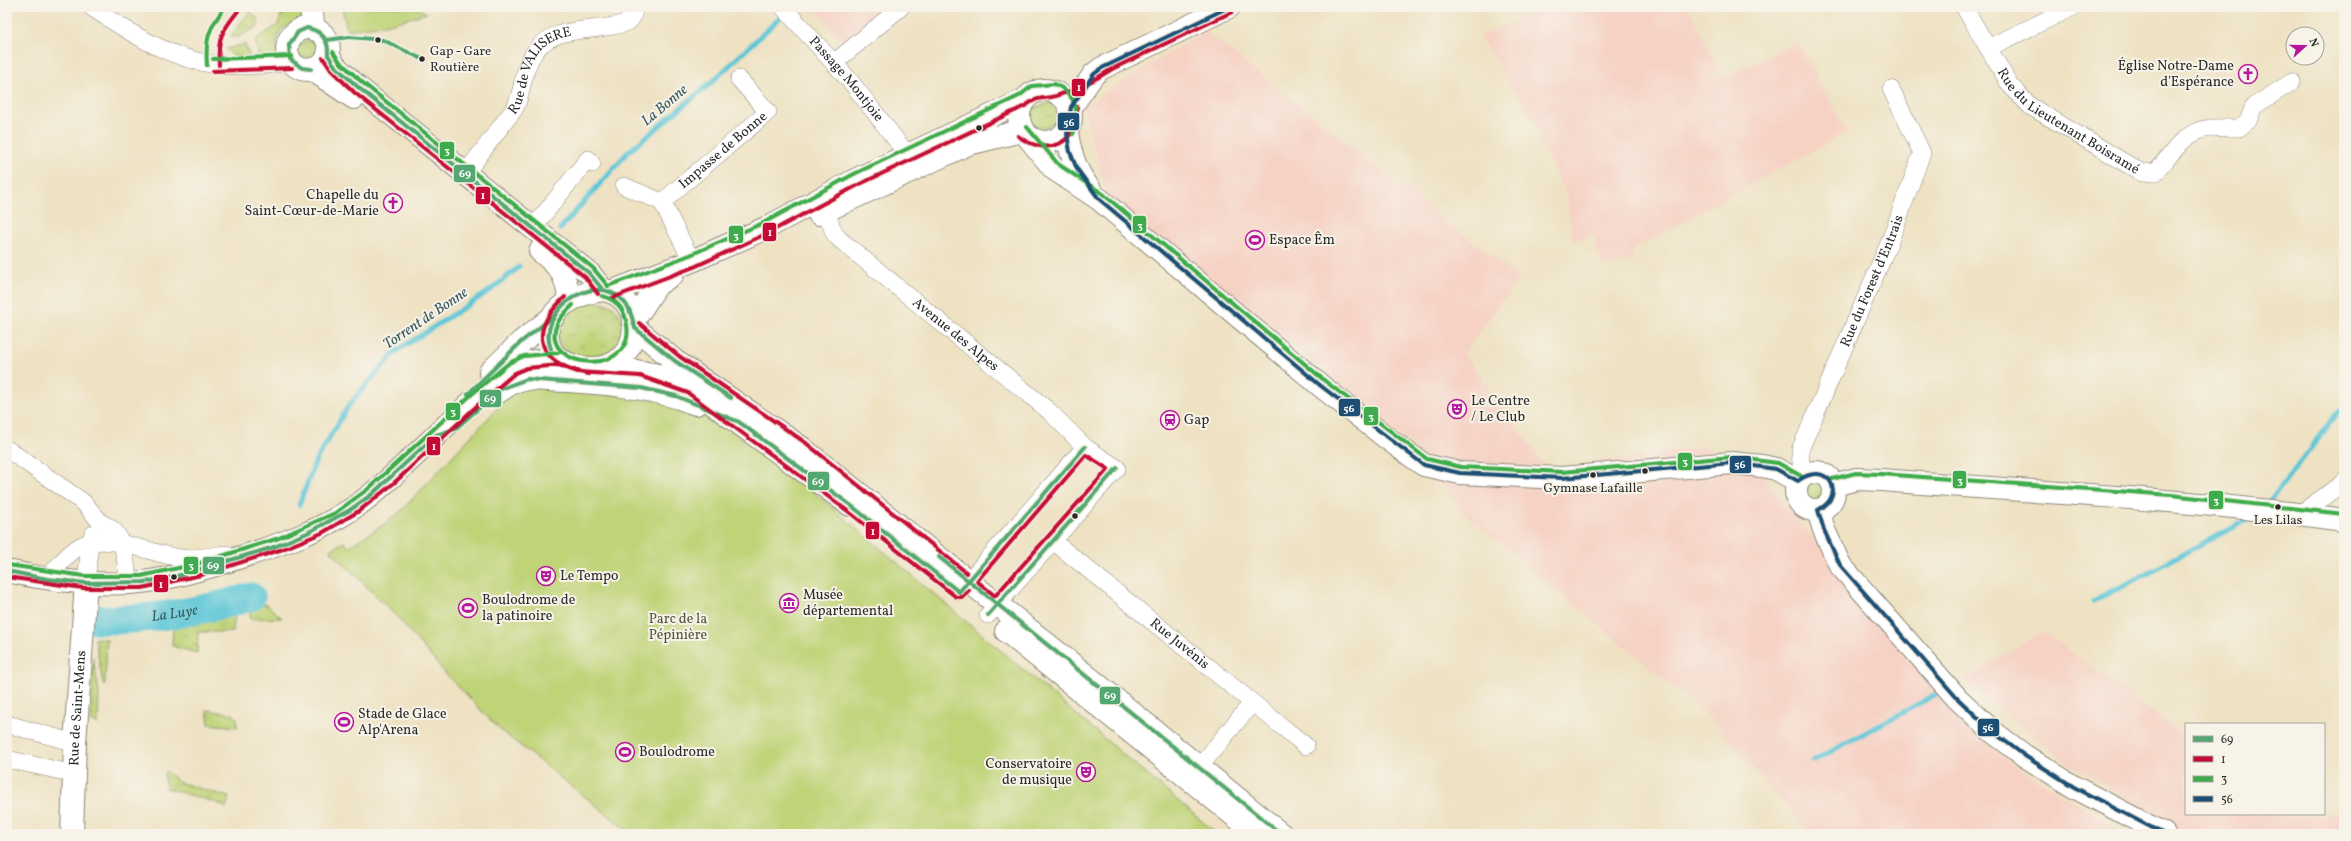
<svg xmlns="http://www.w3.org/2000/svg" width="2351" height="841" font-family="Vollkorn,serif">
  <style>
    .built { fill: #f6d2c5 }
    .grass { fill: url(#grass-tufts); stroke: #757f51 }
    .park { fill: #bfd377; stroke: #757f51 }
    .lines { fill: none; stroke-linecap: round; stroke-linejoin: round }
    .stream { stroke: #5cc6d7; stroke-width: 5 }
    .river { stroke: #5cc6d7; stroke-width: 29 }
    .street-casing { stroke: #8c8677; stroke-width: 18 }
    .secondary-casing { stroke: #8c8677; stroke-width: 24 }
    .primary-casing { stroke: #8c8677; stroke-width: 24 }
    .street { stroke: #fff; stroke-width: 17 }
    .secondary { stroke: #fff; stroke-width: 22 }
    .primary { stroke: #fff; stroke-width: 22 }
    .bus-1-casing { stroke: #f7f3e8; stroke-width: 7 }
    .bus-2-casing { stroke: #f7f3e8; stroke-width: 7 }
    .bus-3-casing { stroke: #f7f3e8; stroke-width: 7 }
    .bus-4-casing { stroke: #f7f3e8; stroke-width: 7 }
    .bus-1 { stroke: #52a870; stroke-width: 4 }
    .bus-2 { stroke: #c60835; stroke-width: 4 }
    .bus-3 { stroke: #3eac4c; stroke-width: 4 }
    .bus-4 { stroke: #1d4f74; stroke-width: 4 }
    .bus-dot { fill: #2b2b2b; stroke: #f7f3e8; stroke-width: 1.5 }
    .labels { text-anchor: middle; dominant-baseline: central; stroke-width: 4; stroke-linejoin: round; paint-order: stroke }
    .bus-label { font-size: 13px; fill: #2b2b2b; stroke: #f7f3e8 }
    .poi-label { font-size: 14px; fill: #2b2b2b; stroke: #f7f3e8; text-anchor: start }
    .street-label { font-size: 14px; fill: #2b2b2b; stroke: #f7f3e8 }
    .park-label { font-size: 14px; fill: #50553e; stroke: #f7f3e8 }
    .water-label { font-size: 15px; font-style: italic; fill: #3a5a5f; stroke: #f7f3e8 }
    .line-badge { stroke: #f7f3e8; stroke-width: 1.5 }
    .badge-label { font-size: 11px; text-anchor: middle; font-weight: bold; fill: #fff }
  </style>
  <defs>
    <pattern id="grass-tufts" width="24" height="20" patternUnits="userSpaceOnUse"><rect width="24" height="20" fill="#bfd377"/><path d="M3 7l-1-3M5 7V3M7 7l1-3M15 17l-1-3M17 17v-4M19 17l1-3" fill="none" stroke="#a4b567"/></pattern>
  </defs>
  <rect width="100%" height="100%" fill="#f7f3e8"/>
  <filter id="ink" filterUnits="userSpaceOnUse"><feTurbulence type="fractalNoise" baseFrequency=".025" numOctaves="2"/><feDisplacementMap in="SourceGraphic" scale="8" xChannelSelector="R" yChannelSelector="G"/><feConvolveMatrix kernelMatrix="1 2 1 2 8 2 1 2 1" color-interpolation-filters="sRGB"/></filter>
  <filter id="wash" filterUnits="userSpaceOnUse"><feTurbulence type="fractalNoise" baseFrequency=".012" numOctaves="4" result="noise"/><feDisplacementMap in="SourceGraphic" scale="16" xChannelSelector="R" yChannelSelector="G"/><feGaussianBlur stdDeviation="0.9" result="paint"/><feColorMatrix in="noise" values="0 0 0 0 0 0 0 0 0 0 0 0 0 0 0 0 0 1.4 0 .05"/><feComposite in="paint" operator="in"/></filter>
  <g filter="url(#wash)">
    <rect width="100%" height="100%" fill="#eee2c3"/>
    <g class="built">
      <path d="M 814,7 L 890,7 L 844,44 Z"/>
      <path d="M 1540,7 L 1689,7 L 1722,78 L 1798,42 L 1847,132 L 1633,249 L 1631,261 L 1601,267 L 1593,235 L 1573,242 L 1566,194 L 1538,137 L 1541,132 L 1479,36 L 1518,20 Z"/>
      <path d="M 1205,31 L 1519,278 L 1464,353 L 1547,469 L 1703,446 L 1762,476 L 1939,692 L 2012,764 L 2126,834 L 1811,834 L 1704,712 L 1461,511 L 1419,453 L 1259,315 L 1177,257 L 1108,200 L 1083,106 Z"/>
      <path d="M 2043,631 L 2186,737 L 2186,814 L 2290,814 L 2295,817 L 2344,813 L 2344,834 L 2182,834 L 2062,759 L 1964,680 Z"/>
    </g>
    <g class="grass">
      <path d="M 303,7 L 302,19 C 277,30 277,30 276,58 L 259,58 L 255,40 L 278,25 L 282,11 Z"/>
      <path d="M 250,11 L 259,20 L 257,27 L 238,37 L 231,37 L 232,34 Z"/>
      <circle cx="308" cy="51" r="10"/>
      <path d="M 245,44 L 250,58 L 234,57 L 226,49 Z"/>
      <path d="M 1050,103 C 1058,105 1060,109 1059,117 C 1053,125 1043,131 1034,127 L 1029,120 L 1031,111 L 1036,107 Z"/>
      <path d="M 592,301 L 613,306 C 622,315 623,322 623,334 C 622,367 554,367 558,331 C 558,325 559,319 565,314 C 572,309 584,305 592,301 Z"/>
      <circle cx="1815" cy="492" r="9"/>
      <path d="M 266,604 L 282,618 L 250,619 L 250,609 Z"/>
      <path d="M 235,613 L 233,632 L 198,632 L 197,653 L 172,646 L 173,626 Z"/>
      <path d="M 95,638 L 107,639 L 105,684 L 103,684 Z"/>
      <path d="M 93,657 L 99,692 L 98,724 L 91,722 Z"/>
      <path d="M 207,710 L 233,714 L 237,718 L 237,727 L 209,724 Z"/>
      <path d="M 166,771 L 178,782 L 229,797 L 226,808 L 220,804 L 166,788 L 164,776 Z"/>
    </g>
    <g class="park">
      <path d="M 342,7 L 414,7 L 427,13 L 390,24 L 347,30 Z"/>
      <path d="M 521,383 L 683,403 L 717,420 L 796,477 L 1217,834 L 632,834 L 499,729 L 447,675 L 400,620 L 330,550 L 344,542 L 348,547 L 383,525 L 401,511 Z"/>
    </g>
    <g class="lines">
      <g class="stream">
        <path d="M 560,229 L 627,153 L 713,81 L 785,13"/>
        <path d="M 2270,501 L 2336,414 L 2344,408"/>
        <path d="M 299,505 L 316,460 L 349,405 L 395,352 L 488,292 L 519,267"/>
        <path d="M 2093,602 L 2250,518"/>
        <path d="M 1813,761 L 1944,690"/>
      </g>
      <path class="river" id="s1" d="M 96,620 C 151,620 198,612 251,597"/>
    </g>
  </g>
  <g filter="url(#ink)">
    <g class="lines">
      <g class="street-casing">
        <g id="street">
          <path d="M 91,7 C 127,31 170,59 213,64 C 239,68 267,65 292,62"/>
          <path id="s2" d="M 783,7 L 851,82 L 907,154"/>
          <path id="s3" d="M 1964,7 L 2010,85 L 2030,106 L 2142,173 L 2156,172 C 2169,158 2184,132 2205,129 C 2216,127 2228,128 2239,128 L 2248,121 L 2254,106 L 2292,82"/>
          <path d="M 1988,48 L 2073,7"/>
          <path d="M 834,63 L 901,7"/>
          <path id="s4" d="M 465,174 L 515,108 C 523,92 522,74 531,58 C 550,21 595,35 628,22 L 632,18 L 635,7"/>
          <path d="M 624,186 L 662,202 L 692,261"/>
          <path id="s5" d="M 831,200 L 826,211 L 834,233 L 839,239 L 1049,411 L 1085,447 L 1117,468 L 988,615"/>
          <path id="s6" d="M 662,202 L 768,112 L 739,79"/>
          <path d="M 532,229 L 588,159 L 592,164"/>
          <path d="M 7,449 L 83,502 L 102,524"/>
          <path id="s7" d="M 1806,474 L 1801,463 L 1800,450 L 1890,241 L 1922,153 L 1891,89"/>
          <path d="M 2300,514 L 2344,482"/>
          <path d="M 102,524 C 126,530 125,563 129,583"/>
          <path id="s8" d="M 1053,541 L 1306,746"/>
          <path d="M 47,579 C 56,568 65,556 77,548 C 105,529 151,555 181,558 C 196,559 211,556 226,554"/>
          <path d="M 86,583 L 90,543 L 93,534"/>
          <path d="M 959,592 L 1085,447"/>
          <path d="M 7,724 L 75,743"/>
          <path d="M 7,759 L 74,774"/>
          <path d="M 1191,777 L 1252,703"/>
        </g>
      </g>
      <g class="secondary-casing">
        <g id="secondary">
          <path d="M 1067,132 C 1070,153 1076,173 1090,189"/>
          <path d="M 1028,137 L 1054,169 L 1099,199 L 1321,386 L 1388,439 L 1424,465 L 1460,473 L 1562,478 L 1732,463 L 1762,466 L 1776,469 L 1798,481"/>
          <circle cx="1815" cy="491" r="19"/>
          <path d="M 1833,485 L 1857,479 L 1881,480 C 2035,492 2191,499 2344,520"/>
          <path d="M 1818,510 L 1824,530 L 1840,565 L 1957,698 L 1993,732 L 2025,756 L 2074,787 L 2164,834"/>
          <path id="s9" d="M 72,834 L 75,743 L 86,583"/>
        </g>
      </g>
      <g class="primary-casing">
        <g id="primary">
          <path d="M 311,7 L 314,29"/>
          <circle cx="308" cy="49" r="21"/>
          <path d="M 328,55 L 335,66 L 359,88 L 589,273 L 603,290"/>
          <path d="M 311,69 L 354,98"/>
          <circle cx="1045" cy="116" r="26"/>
          <path d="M 1071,107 L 1094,74 L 1102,68 L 1229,7"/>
          <path d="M 819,214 L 968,144 L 1022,131"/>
          <path d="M 540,251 C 560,267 567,275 569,301"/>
          <path d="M 603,290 C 648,297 643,369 592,368 C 582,368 572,366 563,361 C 554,357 549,349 548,339 C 543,309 578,293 603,290 Z"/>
          <path d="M 610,292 L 692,261 L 766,228 L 857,179 L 1022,101"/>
          <path d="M 633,322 L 657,285 L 673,274"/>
          <path d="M 635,328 L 675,361 L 802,448 L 1097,684 L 1281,834"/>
          <path d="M 609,366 L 664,376 L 691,388 L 850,505"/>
          <path d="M 490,372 L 521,342 L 554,316"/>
          <path d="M 495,394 L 512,383 L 527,379 C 584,382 643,383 696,404"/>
          <path d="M 7,571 C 47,580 89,585 130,583 C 162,581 191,572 222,563 C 274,547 329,530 372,494 C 420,454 462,406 512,368 L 525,362 L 559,359"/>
          <path d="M 1006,631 L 1247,826"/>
        </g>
      </g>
      <use href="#street" class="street"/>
      <use href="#secondary" class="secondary"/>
      <use href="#primary" class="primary"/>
      <g class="bus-1-casing">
        <g id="bus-1">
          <path d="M 327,40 L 349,37 L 383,40 L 422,59"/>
          <path d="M 328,55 L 335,66 L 359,88 L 589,273 L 603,290"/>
          <path d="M 311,69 L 302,68 L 290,59 L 289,45 L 298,32 L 307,28 C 322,31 329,40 328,55"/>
          <path d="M 635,328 L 675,361 L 731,398"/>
          <path d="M 551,349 C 536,312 593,270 622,300 C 630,307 632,318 635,328"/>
          <path d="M 468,394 L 521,342 L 554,316"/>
          <path d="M 939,557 L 1281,834"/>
          <path d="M 7,571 L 47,579 L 86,583 L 143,582 L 174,577 L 274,547 L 307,533 L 350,510 L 371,495 L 436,435 L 455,429 L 501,389 L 527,379 L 641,388 L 676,396 L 739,422 L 853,507 L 959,592"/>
          <path d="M 959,592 L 1085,447"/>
          <path d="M 988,615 L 1117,468"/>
        </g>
      </g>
      <g class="bus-2-casing">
        <g id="bus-2">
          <path d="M 323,58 L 331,70 L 355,93 L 585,277 L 598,294"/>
          <path d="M 219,65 C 217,38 222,31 238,11"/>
          <path d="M 213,71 L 292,68"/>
          <path d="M 1018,136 C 1047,158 1079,144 1077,107"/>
          <path d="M 565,297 C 526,333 538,364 589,374"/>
          <path d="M 612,298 L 694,267 L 768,233 L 860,184 L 1025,106 C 1041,95 1039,100 1056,96 C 1075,90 1095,80 1112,69 L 1232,12"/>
          <path d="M 639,323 L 679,356 L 806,443 L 967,573"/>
          <path d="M 556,364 L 578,372 L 640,376 L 688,393 L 849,512 L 956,597 L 962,597 L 969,590"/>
          <path d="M 1086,455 L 1108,469 L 995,596 L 977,581 Z"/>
          <path d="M 7,577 L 83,588 L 142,588 L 201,575 L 283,549 L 322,533 L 359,511 L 394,483 L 480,403 L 515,373 L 527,368 L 560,365"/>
        </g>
      </g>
      <g class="bus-3-casing">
        <g id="bus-3">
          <path d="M 333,52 L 340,62 L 363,83 L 593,268 L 608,286"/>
          <path d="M 213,59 L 292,56"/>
          <path d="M 207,65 C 205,38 209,28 225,7"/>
          <path d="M 1027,127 L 1058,164 L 1103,194 L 1325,381 L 1427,459 L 1461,467 L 1562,472 L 1732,457 L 1778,463 L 1801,476"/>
          <path d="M 608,286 L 690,255 L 763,223 L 854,174 L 1019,96 L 1032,86 L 1055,84 C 1076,94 1081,114 1073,134"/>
          <path d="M 573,305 C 568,310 560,317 557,324 C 538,371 641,379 626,320 C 623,308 615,299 602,296"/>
          <path d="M 1832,479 L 1856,473 L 1881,474 L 2171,495 L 2344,514"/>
          <path d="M 8,565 L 84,576 L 141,576 L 197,564 L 279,538 L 335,513 L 368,489 L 472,394 L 509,363 L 524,356 L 558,353"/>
        </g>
      </g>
      <g class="bus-4-casing">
        <path id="bus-4" d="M 1229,7 L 1102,68 L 1094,74 L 1071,107 L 1067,134 L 1070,152 L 1077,169 L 1099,199 L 1321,386 L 1424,465 L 1460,473 L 1562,478 L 1732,463 L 1776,469 L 1798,481 C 1826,459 1849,494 1818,510 L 1824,530 L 1840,565 L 1957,698 L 1993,732 L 2025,756 L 2074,787 L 2164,834"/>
      </g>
      <use href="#bus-1" class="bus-1"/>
      <use href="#bus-2" class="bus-2"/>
      <use href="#bus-3" class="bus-3"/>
      <use href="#bus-4" class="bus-4"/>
    </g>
  </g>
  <defs>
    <g id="church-ring" transform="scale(1)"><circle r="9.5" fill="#f7f3e8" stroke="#b5179e" stroke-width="1.5"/><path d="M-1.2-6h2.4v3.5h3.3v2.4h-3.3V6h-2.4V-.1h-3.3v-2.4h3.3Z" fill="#b5179e"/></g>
    <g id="stadium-ring" transform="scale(1)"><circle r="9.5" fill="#f7f3e8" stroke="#b5179e" stroke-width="1.5"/><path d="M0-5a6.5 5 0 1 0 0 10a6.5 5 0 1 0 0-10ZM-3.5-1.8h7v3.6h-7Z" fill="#b5179e"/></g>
    <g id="theatre-ring" transform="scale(1)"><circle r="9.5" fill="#f7f3e8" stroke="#b5179e" stroke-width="1.5"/><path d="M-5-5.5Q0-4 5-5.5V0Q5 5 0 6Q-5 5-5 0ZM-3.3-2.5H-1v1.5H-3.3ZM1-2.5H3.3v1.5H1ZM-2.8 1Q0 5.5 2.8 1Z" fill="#b5179e"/></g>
    <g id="station-ring" transform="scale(1)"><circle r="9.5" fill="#f7f3e8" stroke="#b5179e" stroke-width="1.5"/><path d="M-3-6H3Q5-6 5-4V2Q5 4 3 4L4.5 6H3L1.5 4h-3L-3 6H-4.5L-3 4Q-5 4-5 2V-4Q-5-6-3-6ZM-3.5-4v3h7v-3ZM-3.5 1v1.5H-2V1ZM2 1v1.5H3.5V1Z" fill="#b5179e"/></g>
    <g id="museum-ring" transform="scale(1)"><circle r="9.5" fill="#f7f3e8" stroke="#b5179e" stroke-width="1.5"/><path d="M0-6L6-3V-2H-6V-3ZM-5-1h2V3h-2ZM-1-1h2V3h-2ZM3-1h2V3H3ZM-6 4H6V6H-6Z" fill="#b5179e"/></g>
  </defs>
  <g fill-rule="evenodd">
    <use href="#church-ring" x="2248" y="74"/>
    <use href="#church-ring" x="393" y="203"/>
    <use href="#stadium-ring" x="1255" y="240"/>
    <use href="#theatre-ring" x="1457" y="409"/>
    <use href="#station-ring" x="1170" y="420"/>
    <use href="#theatre-ring" x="546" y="576"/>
    <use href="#museum-ring" x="789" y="603"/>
    <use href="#stadium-ring" x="468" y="608"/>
    <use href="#stadium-ring" x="344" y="722"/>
    <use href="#stadium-ring" x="625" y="752"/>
    <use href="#theatre-ring" x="1086" y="772"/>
  </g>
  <g class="bus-dot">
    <circle cx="378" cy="40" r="3.5"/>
    <circle cx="422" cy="59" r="3.5"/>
    <circle cx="979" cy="128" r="3.5"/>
    <circle cx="1645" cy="471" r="3.5"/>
    <circle cx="1593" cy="475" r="3.5"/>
    <circle cx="2278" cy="507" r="3.5"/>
    <circle cx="1075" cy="516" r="3.5"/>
    <circle cx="174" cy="577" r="3.5"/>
  </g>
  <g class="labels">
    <g class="bus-label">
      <text x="430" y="52" text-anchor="start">Gap - Gare<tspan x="430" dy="16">Routière</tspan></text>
      <text x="1593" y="489">Gymnase Lafaille</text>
      <text x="2278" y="521">Les Lilas</text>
    </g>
    <g class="poi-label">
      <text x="2234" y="66" text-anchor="end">Église Notre-Dame<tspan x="2234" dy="16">d'Espérance</tspan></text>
      <text x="379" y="195" text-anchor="end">Chapelle du<tspan x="379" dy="16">Saint-Cœur-de-Marie</tspan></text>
      <text x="1269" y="240">Espace Êm</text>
      <text x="1471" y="401">Le Centre<tspan x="1471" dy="16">/ Le Club</tspan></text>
      <text x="1184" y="420">Gap</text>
      <text x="560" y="576">Le Tempo</text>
      <text x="803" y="595">Musée<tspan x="803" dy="16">départemental</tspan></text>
      <text x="482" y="600">Boulodrome de<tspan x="482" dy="16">la patinoire</tspan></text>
      <text x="358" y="714">Stade de Glace<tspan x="358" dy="16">Alp'Arena</tspan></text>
      <text x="639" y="752">Boulodrome</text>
      <text x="1072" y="764" text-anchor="end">Conservatoire<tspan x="1072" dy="16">de musique</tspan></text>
    </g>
    <g class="street-label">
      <text stroke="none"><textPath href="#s4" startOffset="131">Rue de VALISERE</textPath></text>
      <text stroke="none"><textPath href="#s2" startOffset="96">Passage Montjoie</textPath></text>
      <text stroke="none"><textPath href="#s3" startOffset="159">Rue du Lieutenant Boisramé</textPath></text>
      <text stroke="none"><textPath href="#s6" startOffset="80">Impasse de Bonne</textPath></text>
      <text stroke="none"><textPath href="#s7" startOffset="209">Rue du Forest d'Entrais</textPath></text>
      <text stroke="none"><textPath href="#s5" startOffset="194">Avenue des Alpes</textPath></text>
      <text stroke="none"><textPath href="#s8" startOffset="163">Rue Juvénis</textPath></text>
      <text stroke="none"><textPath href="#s9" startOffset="126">Rue de Saint-Mens</textPath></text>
    </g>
    <g class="park-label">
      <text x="678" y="619">Parc de la<tspan x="678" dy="16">Pépinière</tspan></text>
    </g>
    <g class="water-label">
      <text transform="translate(665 106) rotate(-40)">La Bonne</text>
      <text transform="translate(426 319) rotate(-34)">Torrent de Bonne</text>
      <text stroke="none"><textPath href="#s1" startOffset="79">La Luye</textPath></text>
    </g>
  </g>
  <g class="line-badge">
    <rect x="1071" y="78" width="15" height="19" rx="4" fill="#c60835"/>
    <rect x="1057" y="112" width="23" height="19" rx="4" fill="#1d4f74"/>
    <rect x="439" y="141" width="16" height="19" rx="4" fill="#3eac4c"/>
    <rect x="453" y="164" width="23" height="19" rx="4" fill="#52a870"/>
    <rect x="475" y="186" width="16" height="19" rx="4" fill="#c60835"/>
    <rect x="1132" y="215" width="15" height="19" rx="4" fill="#3eac4c"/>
    <rect x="762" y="222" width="15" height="20" rx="4" fill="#c60835"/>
    <rect x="728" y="225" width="16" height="19" rx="4" fill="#3eac4c"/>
    <rect x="479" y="389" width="23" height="19" rx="4" fill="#52a870"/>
    <rect x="1338" y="398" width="23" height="19" rx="4" fill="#1d4f74"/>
    <rect x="445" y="402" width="16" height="19" rx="4" fill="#3eac4c"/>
    <rect x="1363" y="406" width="16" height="20" rx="4" fill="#3eac4c"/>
    <rect x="426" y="436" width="15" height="20" rx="4" fill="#c60835"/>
    <rect x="1677" y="452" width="16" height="19" rx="4" fill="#3eac4c"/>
    <rect x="1729" y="455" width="23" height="19" rx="4" fill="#1d4f74"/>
    <rect x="1952" y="470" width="15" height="19" rx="4" fill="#3eac4c"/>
    <rect x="807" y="471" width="23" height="20" rx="4" fill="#52a870"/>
    <rect x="2208" y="490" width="16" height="20" rx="4" fill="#3eac4c"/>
    <rect x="865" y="521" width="15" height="19" rx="4" fill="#c60835"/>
    <rect x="202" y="556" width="23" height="19" rx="4" fill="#52a870"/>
    <rect x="183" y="556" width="16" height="19" rx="4" fill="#3eac4c"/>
    <rect x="153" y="574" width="16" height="19" rx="4" fill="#c60835"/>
    <rect x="1099" y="686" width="22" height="19" rx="4" fill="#52a870"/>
    <rect x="1977" y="718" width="23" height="19" rx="4" fill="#1d4f74"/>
  </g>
  <g class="badge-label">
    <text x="1079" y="91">1</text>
    <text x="1069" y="126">56</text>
    <text x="447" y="154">3</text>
    <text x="465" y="177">69</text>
    <text x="483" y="199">1</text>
    <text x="1140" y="229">3</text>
    <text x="770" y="236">1</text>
    <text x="736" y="239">3</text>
    <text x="490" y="402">69</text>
    <text x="1349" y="412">56</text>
    <text x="453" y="415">3</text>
    <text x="1371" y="420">3</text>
    <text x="434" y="450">1</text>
    <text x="1685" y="465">3</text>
    <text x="1740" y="468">56</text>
    <text x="1960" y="484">3</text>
    <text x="818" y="485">69</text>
    <text x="2216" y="504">3</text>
    <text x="873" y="535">1</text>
    <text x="213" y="569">69</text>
    <text x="191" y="569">3</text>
    <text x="161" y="588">1</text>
    <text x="1110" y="699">69</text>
    <text x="1988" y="731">56</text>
  </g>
  <rect width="2351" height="841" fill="none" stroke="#f7f3e8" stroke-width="24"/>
  <rect x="2185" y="723" width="140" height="92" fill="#f7f3e8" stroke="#a5a39c"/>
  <rect x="2193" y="736" width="20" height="6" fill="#52a870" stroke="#a5a39c"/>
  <text x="2221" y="743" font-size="12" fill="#2b2b2b">69</text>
  <rect x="2193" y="756" width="20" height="6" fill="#c60835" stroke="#a5a39c"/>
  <text x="2221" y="763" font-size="12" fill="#2b2b2b">1</text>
  <rect x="2193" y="776" width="20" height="6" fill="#3eac4c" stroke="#a5a39c"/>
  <text x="2221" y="783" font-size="12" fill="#2b2b2b">3</text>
  <rect x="2193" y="796" width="20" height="6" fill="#1d4f74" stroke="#a5a39c"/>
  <text x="2221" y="803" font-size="12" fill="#2b2b2b">56</text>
  <g transform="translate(2305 46) rotate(69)"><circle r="19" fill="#f7f3e8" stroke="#a5a39c"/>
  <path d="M0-3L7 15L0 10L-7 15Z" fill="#b5179e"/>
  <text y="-6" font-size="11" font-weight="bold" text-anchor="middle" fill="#2b2b2b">N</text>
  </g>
</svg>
